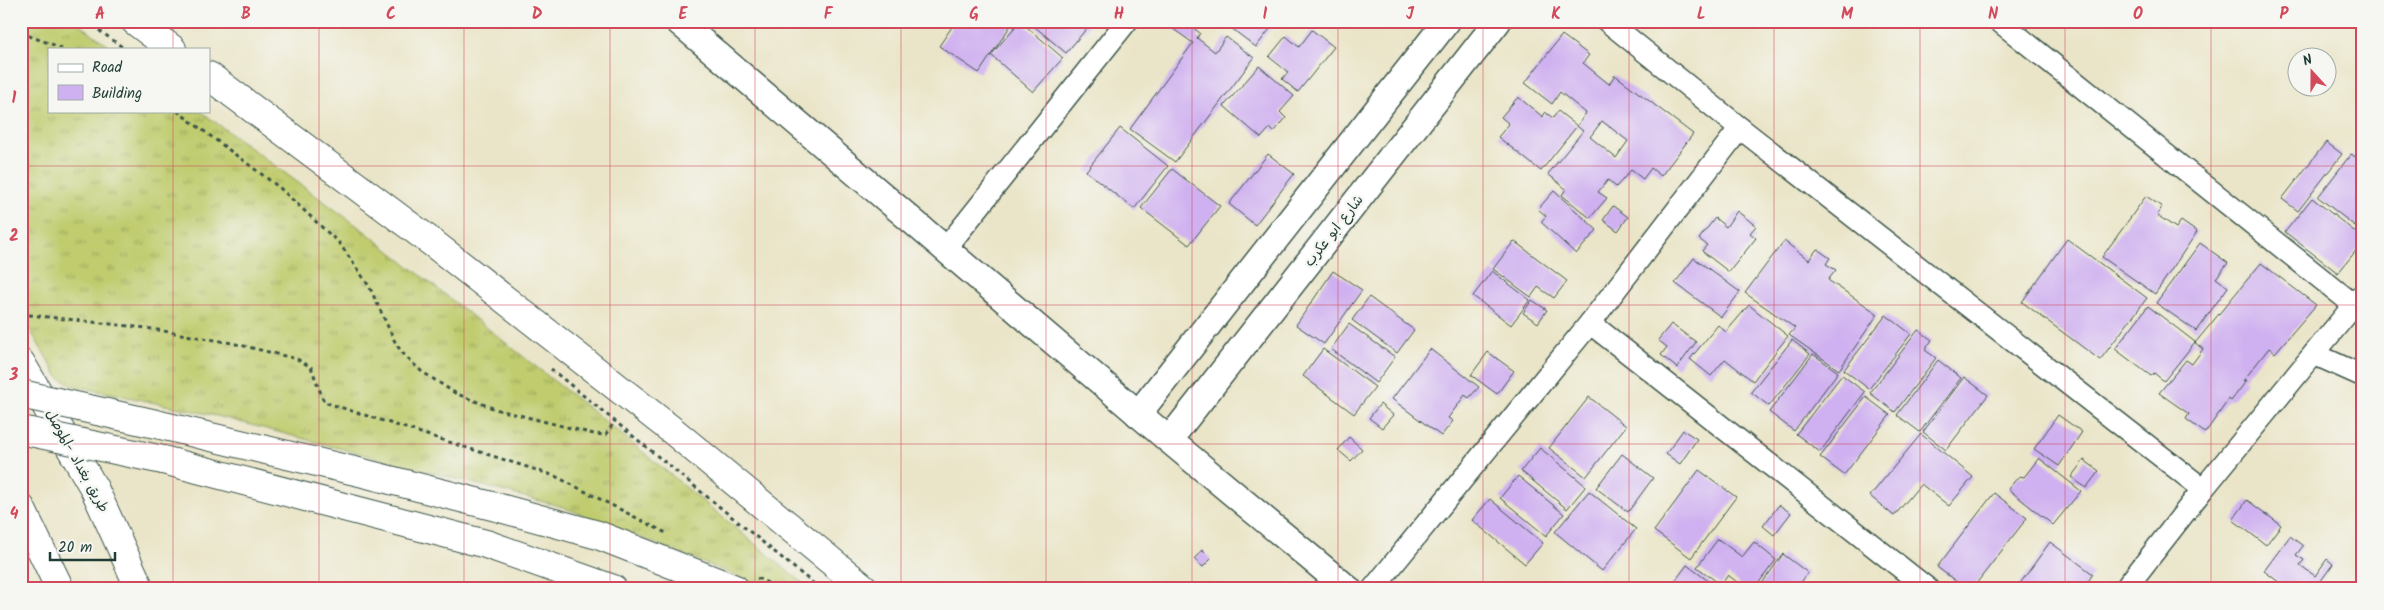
<svg xmlns="http://www.w3.org/2000/svg" width="2384" height="610" font-family="Kalam,'Playpen Sans Arabic',sans-serif">
  <style>
    .grass { fill: url(#grass-tufts); stroke: #708451 }
    .building { fill: #cfb0f0; fill-rule: evenodd }
    .lines { fill: none; stroke-linecap: round; stroke-linejoin: round }
    .minor-casing { stroke: #3d564a; stroke-width: 24 }
    .tertiary-casing { stroke: #3d564a; stroke-width: 29 }
    .primary-casing { stroke: #3d564a; stroke-width: 30 }
    .trunk-casing { stroke: #3d564a; stroke-width: 30 }
    .path { stroke: #3d564a; stroke-width: 3; stroke-dasharray: 4 4; stroke-linecap: butt }
    .minor { stroke: #fff; stroke-width: 21 }
    .tertiary { stroke: #fff; stroke-width: 26 }
    .primary { stroke: #fff; stroke-width: 28 }
    .trunk { stroke: #fff; stroke-width: 28 }
    .primary-bridge-casing { stroke: #3d564a; stroke-width: 30; stroke-linecap: butt }
    .trunk-bridge-casing { stroke: #3d564a; stroke-width: 30; stroke-linecap: butt }
    .primary-bridge { stroke: #fff; stroke-width: 28 }
    .trunk-bridge { stroke: #fff; stroke-width: 28 }
    .grid { fill: none; stroke: #d1495b; stroke-width: 1; stroke-opacity: 0.55 }
    .labels { text-anchor: middle; dominant-baseline: central; stroke-width: 5; stroke-linejoin: round; paint-order: stroke }
    .street-label { font-size: 14px; fill: #1f3d34; stroke: #f6f6f2 }
    .neatline { fill: none; stroke: #d1495b; stroke-width: 2 }
    .grid-label { font-size: 16px; text-anchor: middle; font-weight: bold; fill: #d1495b }
  </style>
  <defs>
    <pattern id="grass-tufts" width="24" height="20" patternUnits="userSpaceOnUse" patternTransform="scale(1.25)"><rect width="24" height="20" fill="#c0cc6e"/><path d="M3 7l-1-3M5 7V3M7 7l1-3M15 17l-1-3M17 17v-4M19 17l1-3" fill="none" stroke="#9ba75b"/></pattern>
  </defs>
  <rect width="100%" height="100%" fill="#f6f6f2"/>
  <filter id="ink" filterUnits="userSpaceOnUse"><feTurbulence type="fractalNoise" baseFrequency=".02" numOctaves="2"/><feDisplacementMap in="SourceGraphic" scale="10" xChannelSelector="R" yChannelSelector="G"/><feConvolveMatrix kernelMatrix="1 2 1 2 8 2 1 2 1" color-interpolation-filters="sRGB"/></filter>
  <filter id="wash" filterUnits="userSpaceOnUse"><feTurbulence type="fractalNoise" baseFrequency=".0096" numOctaves="4" result="noise"/><feDisplacementMap in="SourceGraphic" scale="20" xChannelSelector="R" yChannelSelector="G"/><feGaussianBlur stdDeviation="1.12" result="paint"/><feColorMatrix in="noise" values="0 0 0 0 0 0 0 0 0 0 0 0 0 0 0 0 0 1.4 0 .05"/><feComposite in="paint" operator="in"/></filter>
  <g filter="url(#wash)">
    <rect width="100%" height="100%" fill="#eae5c8"/>
    <path class="grass" d="M 21,21 L 75,21 L 113,49 L 49,49 L 49,111 L 200,111 L 367,233 L 621,434 L 810,589 L 769,589 L 563,507 L 217,416 L 71,385 L 58,377 L 21,315 Z"/>
    <g id="blocks">
      <g class="building">
        <path d="M 956,21 L 1012,21 L 1013,22 L 979,73 L 939,46 Z"/>
        <path d="M 1020,21 L 1063,58 L 1033,92 L 991,55 Z"/>
        <path d="M 1028,21 L 1093,21 L 1066,53 Z"/>
        <path d="M 1162,21 L 1184,21 L 1200,33 L 1197,38 L 1215,52 L 1226,37 L 1254,58 L 1175,162 L 1130,129 L 1193,43 Z"/>
        <path d="M 1222,21 L 1276,21 L 1256,47 Z"/>
        <path d="M 1312,30 L 1334,47 L 1298,92 L 1282,79 L 1288,72 L 1269,57 L 1286,36 L 1299,47 Z"/>
        <path d="M 1562,35 L 1589,55 L 1583,63 L 1609,84 L 1615,75 L 1693,134 L 1661,176 L 1651,168 L 1643,179 L 1631,170 L 1616,187 L 1608,180 L 1598,192 L 1607,198 L 1590,218 L 1562,195 L 1566,189 L 1548,174 L 1583,131 L 1577,126 L 1586,113 L 1560,92 L 1552,104 L 1525,83 ZM 1602,121 L 1628,141 L 1616,158 L 1590,137 Z"/>
        <path d="M 1259,66 L 1294,96 L 1280,112 L 1286,118 L 1274,132 L 1270,128 L 1261,138 L 1224,106 Z"/>
        <path d="M 1518,97 L 1543,117 L 1545,112 L 1553,118 L 1558,111 L 1577,126 L 1541,171 L 1498,137 L 1509,124 L 1501,117 Z"/>
        <path d="M 1120,128 L 1168,166 L 1134,209 L 1086,171 Z"/>
        <path d="M 2326,142 L 2342,154 L 2298,211 L 2282,199 Z"/>
        <path d="M 1268,154 L 1294,174 L 1255,225 L 1229,204 Z"/>
        <path d="M 2351,154 L 2363,162 L 2363,217 L 2355,226 L 2318,197 Z"/>
        <path d="M 1172,169 L 1220,206 L 1189,245 L 1141,208 Z"/>
        <path d="M 1554,191 L 1597,230 L 1576,254 L 1541,222 L 1546,216 L 1538,209 Z"/>
        <path d="M 2146,196 L 2162,207 L 2157,215 L 2176,228 L 2181,221 L 2197,232 L 2155,294 L 2102,257 Z"/>
        <path d="M 2312,198 L 2363,238 L 2363,242 L 2338,273 L 2285,232 Z"/>
        <path d="M 1613,206 L 1628,217 L 1618,231 L 1603,220 Z"/>
        <path d="M 1737,211 L 1756,226 L 1750,233 L 1756,238 L 1729,272 L 1702,251 L 1707,245 L 1699,239 L 1715,218 L 1726,227 Z"/>
        <path d="M 2067,239 L 2147,298 L 2100,360 L 2022,302 Z"/>
        <path d="M 1514,241 L 1567,281 L 1554,298 L 1538,287 L 1531,297 L 1493,269 Z"/>
        <path d="M 1784,241 L 1809,260 L 1817,249 L 1830,258 L 1826,264 L 1836,270 L 1828,280 L 1878,314 L 1839,370 L 1789,335 L 1795,328 L 1745,293 Z"/>
        <path d="M 2200,243 L 2228,263 L 2216,278 L 2228,287 L 2196,331 L 2156,303 Z"/>
        <path d="M 1694,258 L 1740,292 L 1721,317 L 1675,283 Z"/>
        <path d="M 2261,263 L 2316,305 L 2275,353 L 2269,348 L 2243,381 L 2247,380 L 2231,401 L 2229,399 L 2205,433 L 2186,419 L 2189,414 L 2159,393 L 2186,360 L 2192,364 L 2203,349 L 2195,343 Z"/>
        <path d="M 1333,271 L 1362,290 L 1324,344 L 1296,325 Z"/>
        <path d="M 1492,271 L 1530,300 L 1511,325 L 1473,296 Z"/>
        <path d="M 1369,297 L 1414,330 L 1397,353 L 1352,320 Z"/>
        <path d="M 1532,300 L 1547,310 L 1538,323 L 1523,313 Z"/>
        <path d="M 1749,305 L 1788,336 L 1753,381 L 1725,359 L 1711,376 L 1690,359 L 1718,325 L 1726,332 Z"/>
        <path d="M 2148,306 L 2195,342 L 2164,381 L 2154,373 L 2151,376 L 2115,349 Z"/>
        <path d="M 1886,315 L 1911,334 L 1869,389 L 1844,370 Z"/>
        <path d="M 1349,324 L 1395,357 L 1376,383 L 1331,349 Z"/>
        <path d="M 1671,324 L 1696,342 L 1677,368 L 1661,355 L 1667,347 L 1658,340 Z"/>
        <path d="M 1918,330 L 1932,340 L 1925,350 L 1936,358 L 1895,412 L 1870,393 Z"/>
        <path d="M 1792,340 L 1810,354 L 1769,406 L 1751,392 Z"/>
        <path d="M 1323,349 L 1375,387 L 1354,414 L 1303,376 Z"/>
        <path d="M 1430,349 L 1479,387 L 1469,398 L 1465,395 L 1448,418 L 1453,421 L 1441,436 L 1392,399 Z"/>
        <path d="M 1488,352 L 1514,371 L 1497,394 L 1471,375 Z"/>
        <path d="M 1813,354 L 1838,372 L 1794,431 L 1769,412 Z"/>
        <path d="M 1938,360 L 1961,378 L 1920,432 L 1897,415 Z"/>
        <path d="M 1842,375 L 1865,392 L 1820,452 L 1796,434 Z"/>
        <path d="M 1964,377 L 1988,395 L 1946,450 L 1923,432 Z"/>
        <path d="M 1589,397 L 1626,426 L 1586,477 L 1549,448 Z"/>
        <path d="M 1866,397 L 1890,415 L 1844,475 L 1820,457 Z"/>
        <path d="M 1380,404 L 1393,415 L 1382,428 L 1369,418 Z"/>
        <path d="M 2058,415 L 2082,432 L 2059,466 L 2034,449 Z"/>
        <path d="M 1683,430 L 1697,439 L 1680,464 L 1666,454 Z"/>
        <path d="M 1921,434 L 1973,477 L 1949,506 L 1921,484 L 1894,516 L 1870,496 Z"/>
        <path d="M 1349,437 L 1362,449 L 1351,461 L 1338,450 Z"/>
        <path d="M 1540,448 L 1586,486 L 1567,509 L 1521,471 Z"/>
        <path d="M 1622,454 L 1653,478 L 1628,512 L 1596,488 Z"/>
        <path d="M 2039,458 L 2081,491 L 2053,525 L 2008,489 L 2019,476 L 2024,477 Z"/>
        <path d="M 2084,460 L 2099,471 L 2086,488 L 2071,477 Z"/>
        <path d="M 1699,470 L 1736,497 L 1691,558 L 1654,531 Z"/>
        <path d="M 1518,476 L 1564,514 L 1546,536 L 1500,498 Z"/>
        <path d="M 1589,491 L 1636,529 L 1602,571 L 1555,532 Z"/>
        <path d="M 1994,493 L 2027,518 L 1972,589 L 1966,589 L 1937,567 Z"/>
        <path d="M 1490,499 L 1543,543 L 1525,564 L 1472,520 Z"/>
        <path d="M 2247,500 L 2281,525 L 2266,545 L 2233,520 Z"/>
        <path d="M 1779,505 L 1791,513 L 1774,535 L 1763,526 Z"/>
        <path d="M 2290,536 L 2303,546 L 2296,555 L 2304,560 L 2300,565 L 2315,576 L 2327,559 L 2333,564 L 2315,589 L 2288,589 L 2264,571 Z"/>
        <path d="M 1718,539 L 1742,557 L 1754,542 L 1776,560 L 1754,589 L 1746,589 L 1728,575 L 1721,585 L 1697,567 Z"/>
        <path d="M 2050,542 L 2093,574 L 2083,589 L 2016,589 Z"/>
        <path d="M 1202,550 L 1211,559 L 1203,567 L 1194,559 Z"/>
        <path d="M 1783,554 L 1808,573 L 1796,589 L 1758,589 Z"/>
        <path d="M 1687,565 L 1719,589 L 1669,589 Z"/>
      </g>
    </g>
  </g>
  <g filter="url(#ink)">
    <use href="#blocks" fill-opacity="0" stroke="#3d564a" stroke-width="1"/>
    <g class="lines">
      <g class="minor-casing">
        <g id="minor">
          <path d="M 1607,21 L 1740,128 L 2203,489 L 2125,589"/>
          <path d="M 1999,21 L 2354,305"/>
          <path d="M 946,248 L 1127,21"/>
          <path d="M 1590,323 L 1928,589"/>
          <path d="M 2314,354 L 2363,376"/>
          <path d="M 2203,489 L 2363,294"/>
          <path d="M 1373,589 L 1590,323 L 1740,128"/>
        </g>
      </g>
      <g class="tertiary-casing">
        <g id="tertiary">
          <path d="M 678,21 L 1169,440 L 1348,589"/>
          <path d="M 1138,414 L 1447,21"/>
          <path d="M 1169,440 L 1498,21"/>
        </g>
      </g>
      <g class="primary-casing">
        <g id="primary">
          <path d="M 135,21 L 172,49"/>
          <path d="M 209,76 L 434,244 L 673,431 L 865,589"/>
          <path d="M 163,460 L 486,544 L 613,589"/>
        </g>
      </g>
      <g class="trunk-casing">
        <g id="trunk">
          <path d="M 21,363 L 94,488 L 140,589"/>
          <path d="M 156,424 L 359,472 L 500,508 L 598,535 L 735,589"/>
          <path d="M 21,508 L 60,589"/>
        </g>
      </g>
      <g class="path">
        <path d="M 86,21 L 125,49"/>
        <path d="M 21,33 L 65,49"/>
        <path d="M 177,111 L 280,188 L 340,244 L 369,286 L 396,344 L 405,356 L 421,371 L 455,393 L 495,409 L 594,434 L 606,435 L 614,422"/>
        <path d="M 21,314 L 146,328 L 232,343 L 297,359 L 311,367 L 324,402 L 555,476 L 666,533"/>
        <path d="M 551,369 L 820,589"/>
        <path d="M 757,578 L 781,589"/>
      </g>
      <use href="#minor" class="minor"/>
      <use href="#tertiary" class="tertiary"/>
      <use href="#primary" class="primary"/>
      <use href="#trunk" class="trunk"/>
      <g class="primary-bridge-casing">
        <path id="primary-bridge" d="M 21,430 L 163,460"/>
      </g>
      <g class="trunk-bridge-casing">
        <path id="trunk-bridge" d="M 21,394 L 156,424"/>
      </g>
      <use href="#primary-bridge" class="primary-bridge"/>
      <use href="#trunk-bridge" class="trunk-bridge"/>
    </g>
  </g>
  <path class="grid" d="M 173,21 L 173,49M 319,21 L 319,589M 464,21 L 464,589M 610,21 L 610,589M 755,21 L 755,589M 901,21 L 901,589M 1046,21 L 1046,589M 1192,21 L 1192,589M 1338,21 L 1338,589M 1483,21 L 1483,589M 1629,21 L 1629,589M 1774,21 L 1774,589M 1920,21 L 1920,589M 2065,21 L 2065,589M 2211,21 L 2211,589M 173,111 L 173,589M 21,166 L 2363,166M 21,305 L 2363,305M 21,444 L 2363,444"/>
  <g class="labels">
    <g class="street-label">
      <text transform="translate(1334 231) rotate(-52)">شارع ابو عكرب</text>
      <text transform="translate(77 461) rotate(61)">طريق بغداد -الموصل</text>
    </g>
  </g>
  <rect width="2384" height="610" fill="none" stroke="#f6f6f2" stroke-width="55"/>
  <rect x="48" y="48" width="162" height="65" fill="#f6f6f2" stroke="#a0aca6"/>
  <rect x="58" y="64" width="25" height="8" fill="#ffffff" stroke="#a0aca6"/>
  <text x="92" y="72" font-size="15" fill="#1f3d34">Road</text>
  <rect x="58" y="85" width="25" height="15" fill="#cfb0f0" stroke="#a0aca6"/>
  <text x="92" y="98" font-size="15" fill="#1f3d34">Building</text>
  <g transform="translate(2312 72) rotate(339)"><circle r="24" fill="#f6f6f2" stroke="#a0aca6"/>
  <path d="M0-4L9 19L0 12L-9 19Z" fill="#d1495b"/>
  <text y="-8" font-size="14" font-weight="bold" text-anchor="middle" fill="#1f3d34">N</text>
  </g>
  <path d="M50 552v8h65v-8" fill="none" stroke="#1f3d34" stroke-width="2.5"/>
  <text x="58" y="552" font-size="15" fill="#1f3d34" stroke="#f6f6f2" stroke-width="4" paint-order="stroke">20 m</text>
  <rect x="28" y="28" width="2328" height="554" class="neatline"/>
  <g class="grid-label">
    <text x="100" y="19">A</text>
    <text x="246" y="19">B</text>
    <text x="391" y="19">C</text>
    <text x="537" y="19">D</text>
    <text x="683" y="19">E</text>
    <text x="828" y="19">F</text>
    <text x="974" y="19">G</text>
    <text x="1119" y="19">H</text>
    <text x="1265" y="19">I</text>
    <text x="1410" y="19">J</text>
    <text x="1556" y="19">K</text>
    <text x="1701" y="19">L</text>
    <text x="1847" y="19">M</text>
    <text x="1993" y="19">N</text>
    <text x="2138" y="19">O</text>
    <text x="2284" y="19">P</text>
    <text x="14" y="103">1</text>
    <text x="14" y="241">2</text>
    <text x="14" y="380">3</text>
    <text x="14" y="519">4</text>
  </g>
</svg>
